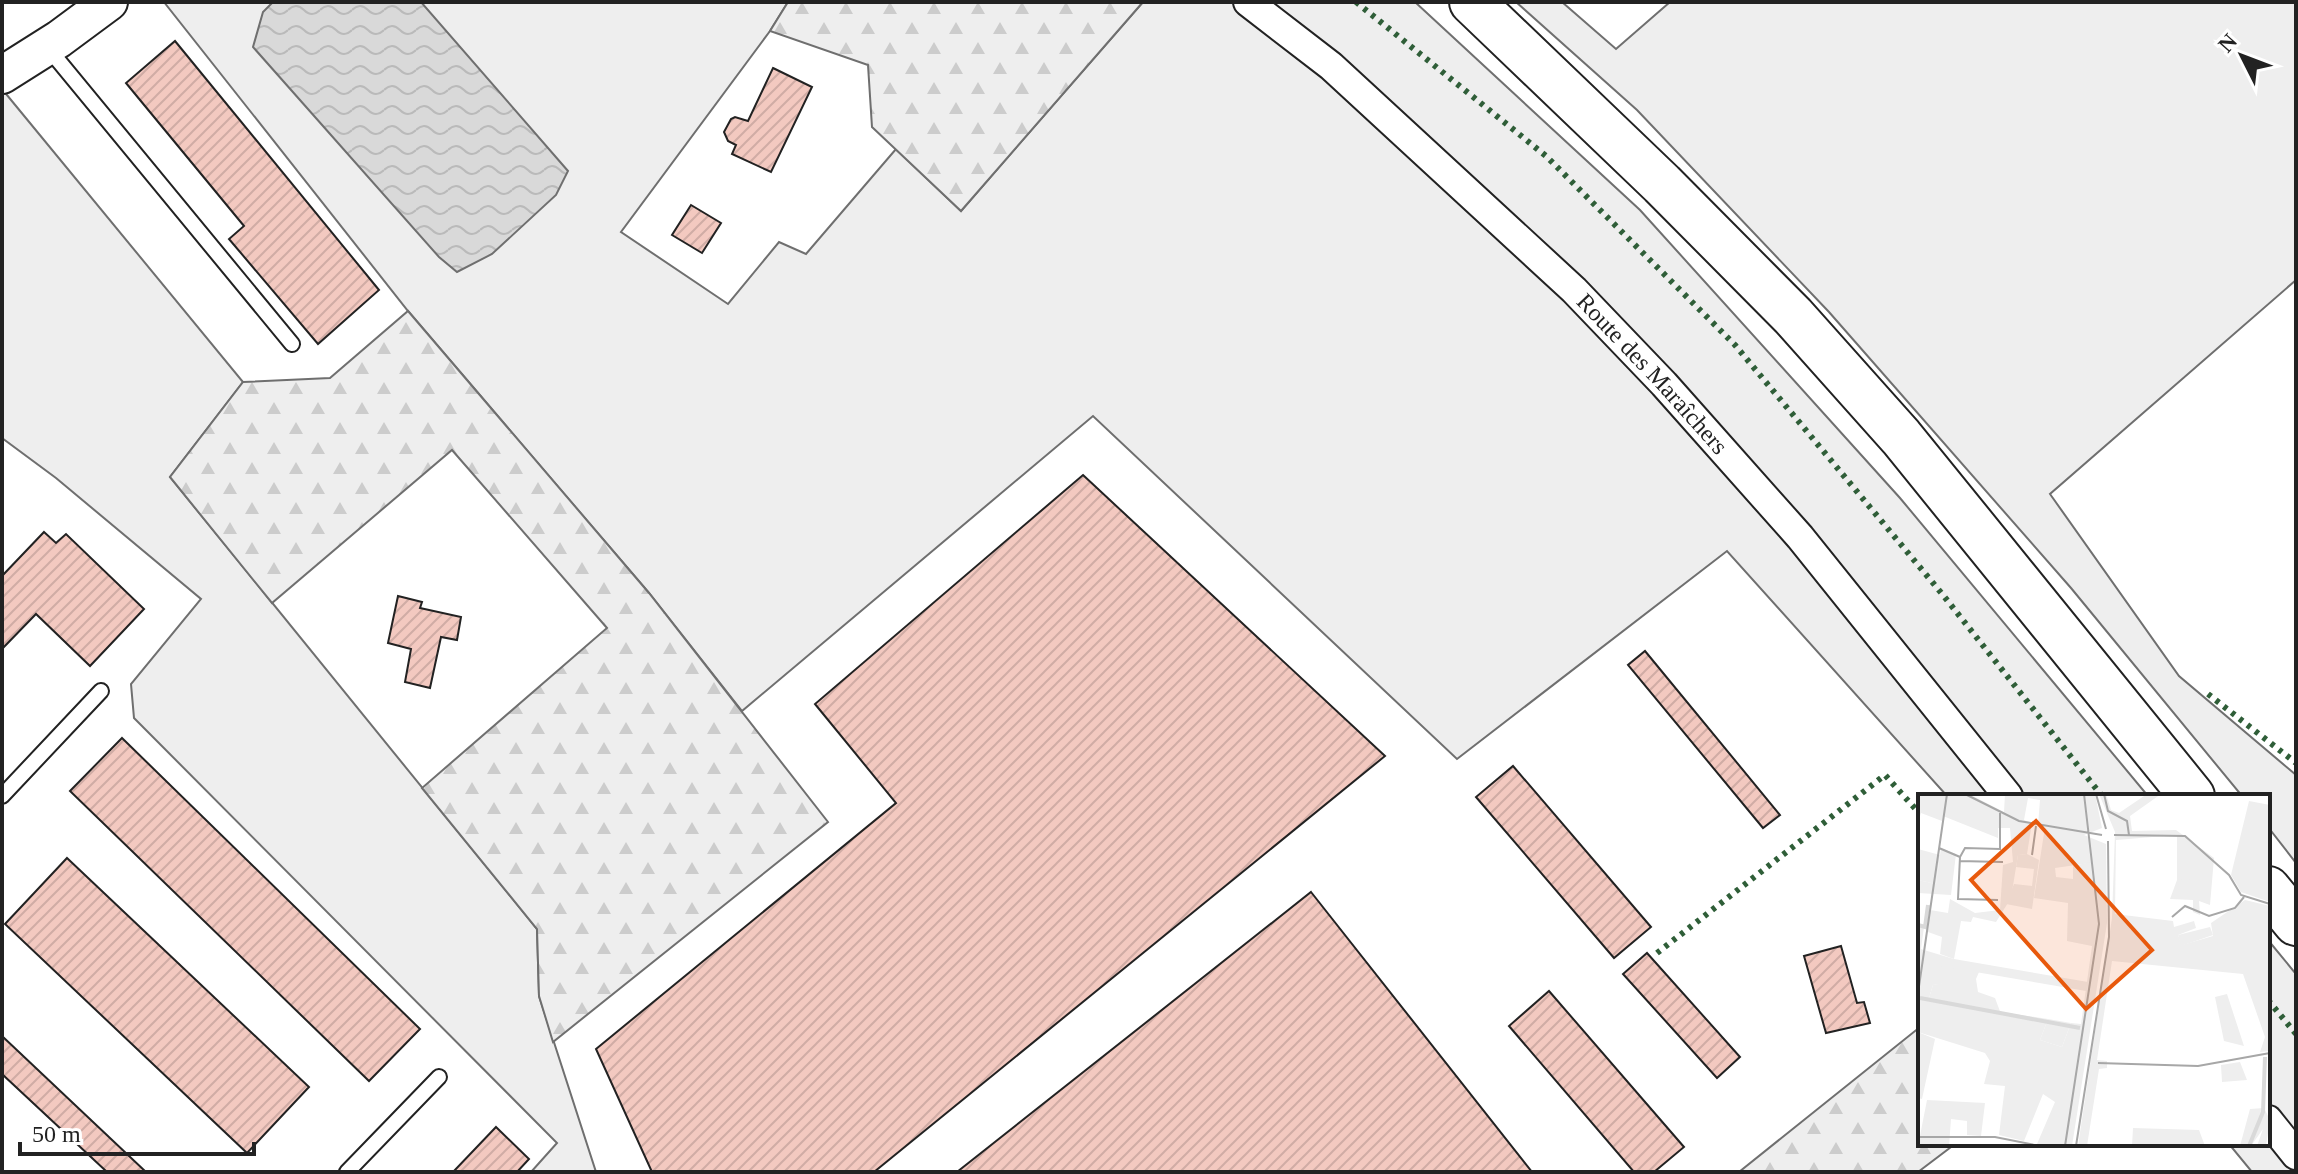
<svg xmlns="http://www.w3.org/2000/svg" width="2298" height="1174" font-family="Georgia,serif">
  <style>
    .green { fill: #eee; stroke: #6f6f6f; stroke-width: 2 }
    .forest { fill: url(#forest-firs); stroke: #6f6f6f; stroke-width: 2 }
    .water { fill: url(#water-waves); stroke: #6f6f6f; stroke-width: 2 }
    .building { fill: url(#building-hatch); stroke: #222; stroke-width: 2 }
    .lines { fill: none; stroke-linecap: round; stroke-linejoin: round }
    .service-casing { stroke: #222; stroke-width: 18 }
    .minor-casing { stroke: #222; stroke-width: 32 }
    .tertiary-casing { stroke: #222; stroke-width: 40 }
    .primary-casing { stroke: #222; stroke-width: 48 }
    .service { stroke: #fff; stroke-width: 14 }
    .minor { stroke: #fff; stroke-width: 28 }
    .tertiary { stroke: #fff; stroke-width: 36 }
    .primary { stroke: #fff; stroke-width: 44 }
    .hedge { stroke: #2f5e38; stroke-width: 6; stroke-dasharray: 4 6; stroke-linecap: butt }
    .labels { text-anchor: middle; dominant-baseline: central; stroke-width: 6; stroke-linejoin: round; paint-order: stroke }
    .street-label { font-size: 24px; fill: #222; stroke: #fff }
    .inset-river { fill: none; stroke: #d9d9d9; stroke-width: 4 }
    .inset-road { fill: none; stroke: #a7a7a7; stroke-width: 2 }
    .view { fill: #e8590c; fill-opacity: 0.15; stroke: #e8590c; stroke-width: 4 }
    .inset-edge { fill: none; stroke: #222; stroke-width: 4 }
  </style>
  <defs>
    <pattern id="forest-firs" width="22" height="20" patternUnits="userSpaceOnUse" patternTransform="scale(2)"><rect width="22" height="20" fill="#eee"/><path d="M5 1l3.5 6h-7zM16 11l3.5 6h-7z" fill="#ccc"/></pattern>
    <pattern id="water-waves" width="16" height="10" patternUnits="userSpaceOnUse" patternTransform="scale(2)"><rect width="16" height="10" fill="#d9d9d9"/><path d="M0 5q4-4 8 0t8 0" fill="none" stroke="#bababa"/></pattern>
    <pattern id="building-hatch" width="6" height="6" patternUnits="userSpaceOnUse" patternTransform="scale(2)"><rect width="6" height="6" fill="#f3c9c0"/><path d="M-1 1l2-2M0 6l6-6M5 7l2-2" fill="none" stroke="#d0aca5"/></pattern>
  </defs>
  <rect width="100%" height="100%" fill="#fff"/>
  <g class="green">
    <path d="M 164,2 L 788,2 L 770,31 L 621,232 L 728,304 L 779,242 L 806,254 L 896,149 L 961,211 L 1143,2 L 1415,2 L 1640,210 L 1900,498 L 2148,796 L 1947,796 L 1727,551 L 1457,759 L 1093,416 L 742,711 L 649,593 L 408,311 Z"/>
    <path d="M 1516,2 L 1562,2 L 1616,49 L 1670,2 L 2296,2 L 2296,280 L 2050,494 L 2179,676 L 2296,775 L 2296,863 L 2268,827 L 2268,796 L 2242,796 L 2071,588 L 1829,312 L 1637,110 Z"/>
    <path d="M 2,89 L 243,382 L 170,477 L 537,929 L 539,996 L 596,1172 L 531,1172 L 557,1143 L 134,718 L 131,684 L 201,599 L 56,478 L 2,438 Z"/>
    <path d="M 2268,940 L 2296,974 L 2296,1172 L 2252,1172 L 2229,1144 L 2268,1144 Z"/>
  </g>
  <g class="forest">
    <path d="M 788,2 L 1143,2 L 961,211 L 872,127 L 868,65 L 770,31 Z"/>
    <path d="M 408,311 L 649,593 L 828,822 L 553,1042 L 539,996 L 537,929 L 422,788 L 607,628 L 452,450 L 272,603 L 170,477 L 243,382 L 330,378 Z"/>
    <path d="M 1920,1027 L 1920,1144 L 1955,1144 L 1918,1172 L 1739,1172 Z"/>
  </g>
  <path class="water" d="M 273,2 L 421,2 L 568,171 L 556,195 L 492,254 L 457,272 L 439,257 L 253,47 L 263,12 Z"/>
  <g class="building">
    <path d="M 175,41 L 379,290 L 318,344 L 229,239 L 244,226 L 126,83 Z"/>
    <path d="M 773,68 L 812,87 L 771,172 L 732,154 L 736,145 L 728,141 L 724,132 L 731,119 L 735,117 L 748,121 Z"/>
    <path d="M 691,205 L 721,223 L 702,253 L 672,235 Z"/>
    <path d="M 1083,475 L 1385,756 L 874,1172 L 652,1172 L 596,1049 L 896,803 L 815,704 Z"/>
    <path d="M 44,532 L 56,543 L 66,534 L 144,609 L 90,666 L 36,614 L 2,649 L 2,576 Z"/>
    <path d="M 398,596 L 422,602 L 420,608 L 461,617 L 457,640 L 441,637 L 430,688 L 405,682 L 411,649 L 388,643 Z"/>
    <path d="M 1645,651 L 1780,815 L 1763,828 L 1628,665 Z"/>
    <path d="M 122,738 L 420,1029 L 369,1081 L 70,791 Z"/>
    <path d="M 1513,766 L 1651,927 L 1614,958 L 1476,797 Z"/>
    <path d="M 67,858 L 309,1087 L 247,1153 L 5,924 Z"/>
    <path d="M 1311,892 L 1532,1172 L 957,1172 Z"/>
    <path d="M 1841,946 L 1857,1003 L 1864,1002 L 1870,1023 L 1826,1033 L 1804,956 Z"/>
    <path d="M 1647,953 L 1740,1057 L 1717,1078 L 1623,974 Z"/>
    <path d="M 1549,991 L 1684,1147 L 1654,1172 L 1634,1172 L 1509,1026 Z"/>
    <path d="M 2,1036 L 146,1172 L 107,1172 L 2,1074 Z"/>
    <path d="M 496,1127 L 529,1159 L 517,1172 L 453,1172 Z"/>
  </g>
  <g class="lines">
    <g class="service-casing">
      <g id="service">
        <path d="M 48,48 L 292,344"/>
        <path d="M 2,796 L 101,691"/>
        <path d="M 347,1172 L 439,1077"/>
      </g>
    </g>
    <g class="minor-casing">
      <g id="minor">
        <path id="s1" d="M 1248,2 L 1331,66 L 1574,290 L 1664,384 L 1800,537 L 2008,796"/>
        <path d="M 2268,1120 L 2296,1155"/>
      </g>
    </g>
    <g class="tertiary-casing">
      <path id="tertiary" d="M 2,75 L 59,39 L 109,2"/>
    </g>
    <g class="primary-casing">
      <g id="primary">
        <path d="M 1472,2 L 1662,184 L 1793,316 L 1901,437 L 2192,796"/>
        <path d="M 2268,889 L 2296,923"/>
      </g>
    </g>
    <use href="#service" class="service"/>
    <use href="#minor" class="minor"/>
    <use href="#tertiary" class="tertiary"/>
    <use href="#primary" class="primary"/>
    <g class="hedge">
      <path d="M 1356,2 L 1546,156 L 1735,345 L 1943,595 L 2102,796"/>
      <path d="M 2208,694 L 2296,763"/>
      <path d="M 1657,953 L 1885,775 L 1920,814"/>
      <path d="M 2268,1000 L 2296,1034"/>
    </g>
  </g>
  <g class="labels">
    <g class="street-label">
      <text stroke="none"><textPath href="#s1" startOffset="550">Route des Maraîchers</textPath></text>
    </g>
  </g>
  <g transform="translate(1918 794)">
    <rect width="352" height="352" fill="#fff"/>
    <path d="M 0,0 L 51,0 L 86,18 L 87,0 L 177,0 L 184,34 L 166,41 L 188,50 L 189,129 L 154,352 L 119,350 L 137,308 L 125,300 L 106,347 L 81,341 L 87,292 L 66,290 L 72,267 L 67,259 L 0,238 L 0,132 L 6,133 L 3,155 L 61,178 L 58,185 L 15,191 L 10,207 L 130,225 L 122,246 L 144,253 L 153,229 L 163,230 L 174,152 L 149,147 L 150,109 L 116,104 L 127,33 L 120,31 L 122,6 L 110,4 L 106,26 L 114,29 L 109,60 L 100,61 L 93,104 L 78,128 L 55,123 L 53,128 L 43,127 L 36,165 L 22,160 L 24,143 L 10,138 L 12,116 L 30,119 L 32,105 L 57,119 L 82,116 L 85,71 L 95,68 L 92,34 L 80,34 L 80,44 L 25,22 L 24,27 L 3,19 L 0,28 ZM 172,69 L 155,91 L 155,85 L 138,83 L 137,74 ZM 181,0 L 188,0 L 193,16 L 201,19 L 229,0 L 243,0 L 212,22 L 214,37 L 258,36 L 296,64 L 292,111 L 281,107 L 282,121 L 275,118 L 275,86 L 259,86 L 259,41 L 198,46 L 197,120 L 255,127 L 256,133 L 276,127 L 278,134 L 260,141 L 264,151 L 295,142 L 293,129 L 327,106 L 352,112 L 352,257 L 342,258 L 347,243 L 325,180 L 194,167 L 179,266 L 189,267 L 189,274 L 181,275 L 169,352 L 160,352 L 194,124 L 197,38 ZM 331,7 L 352,11 L 352,108 L 323,98 L 313,81 ZM 23,54 L 38,60 L 33,101 L 0,99 L 0,86 L 18,90 ZM 322,268 L 329,286 L 304,288 L 303,271 ZM 9,306 L 67,309 L 63,342 L 49,341 L 49,327 L 33,325 L 31,352 L 0,352 ZM 215,334 L 281,336 L 287,352 L 214,352 Z" fill="#eee" fill-rule="evenodd"/>
    <path d="M 0,55 L 22,61 L 18,90 L 0,86 ZM 109,60 L 121,66 L 114,115 L 88,110 L 96,90 L 114,92 L 116,75 L 98,73 L 100,61 ZM 173,68 L 177,91 L 155,92 L 155,72 ZM 275,85 L 275,106 L 252,105 L 259,86 ZM 292,133 L 295,141 L 263,152 L 260,141 ZM 6,156 L 36,165 L 170,188 L 168,197 L 5,169 ZM 44,185 L 58,185 L 60,198 L 77,204 L 83,220 L 10,207 L 15,191 ZM 309,200 L 326,252 L 306,247 L 297,203 ZM 130,225 L 153,229 L 144,253 L 122,246 ZM 0,238 L 17,245 L 4,305 L 0,304 ZM 346,314 L 352,326 L 348,352 L 339,352 L 345,335 L 333,352 L 322,352 L 332,315 Z" fill="#eee"/>
    <path class="inset-river" d="M 0,131 L 7,133 L 10,111M 2,204 L 162,234M 331,352 L 345,318 L 347,263"/>
    <path class="inset-road" d="M 47,0 L 101,27 L 184,41M 178,0 L 188,35M 186,0 L 190,17 L 209,27 L 211,41M 196,41 L 267,42 L 311,81 L 323,101 L 352,110M 21,54 L 42,63 L 40,105 L 80,106M 114,61 L 118,32M 42,63 L 47,54 L 82,55 L 82,19M 41,67 L 85,68M 254,123 L 267,112 L 291,122 L 317,114 L 326,103M 0,199 L 29,0M 180,269 L 280,272 L 352,259M 0,343 L 77,343 L 122,352M 147,352 L 181,130 L 166,0M 158,352 L 191,143 L 190,47"/>
    <path class="view" d="M 118,27 L 234,156 L 168,215 L 53,86 Z"/>
    <rect width="352" height="352" class="inset-edge"/>
  </g>
  <rect width="2298" height="1174" fill="none" stroke="#222222" stroke-width="8"/>
  <g transform="translate(2242 56) rotate(312)" stroke="#ffffff" stroke-width="6" paint-order="stroke">
  <path d="M0-6L14 30L0 20L-14 30Z" fill="#222222"/>
  <text y="-12" font-size="22" font-weight="bold" text-anchor="middle" fill="#222222">N</text>
  </g>
  <path d="M20 1142v12h234v-12" fill="none" stroke="#222222" stroke-width="4"/>
  <text x="32" y="1142" font-size="24" fill="#222222" stroke="#ffffff" stroke-width="6" paint-order="stroke">50 m</text>
</svg>
